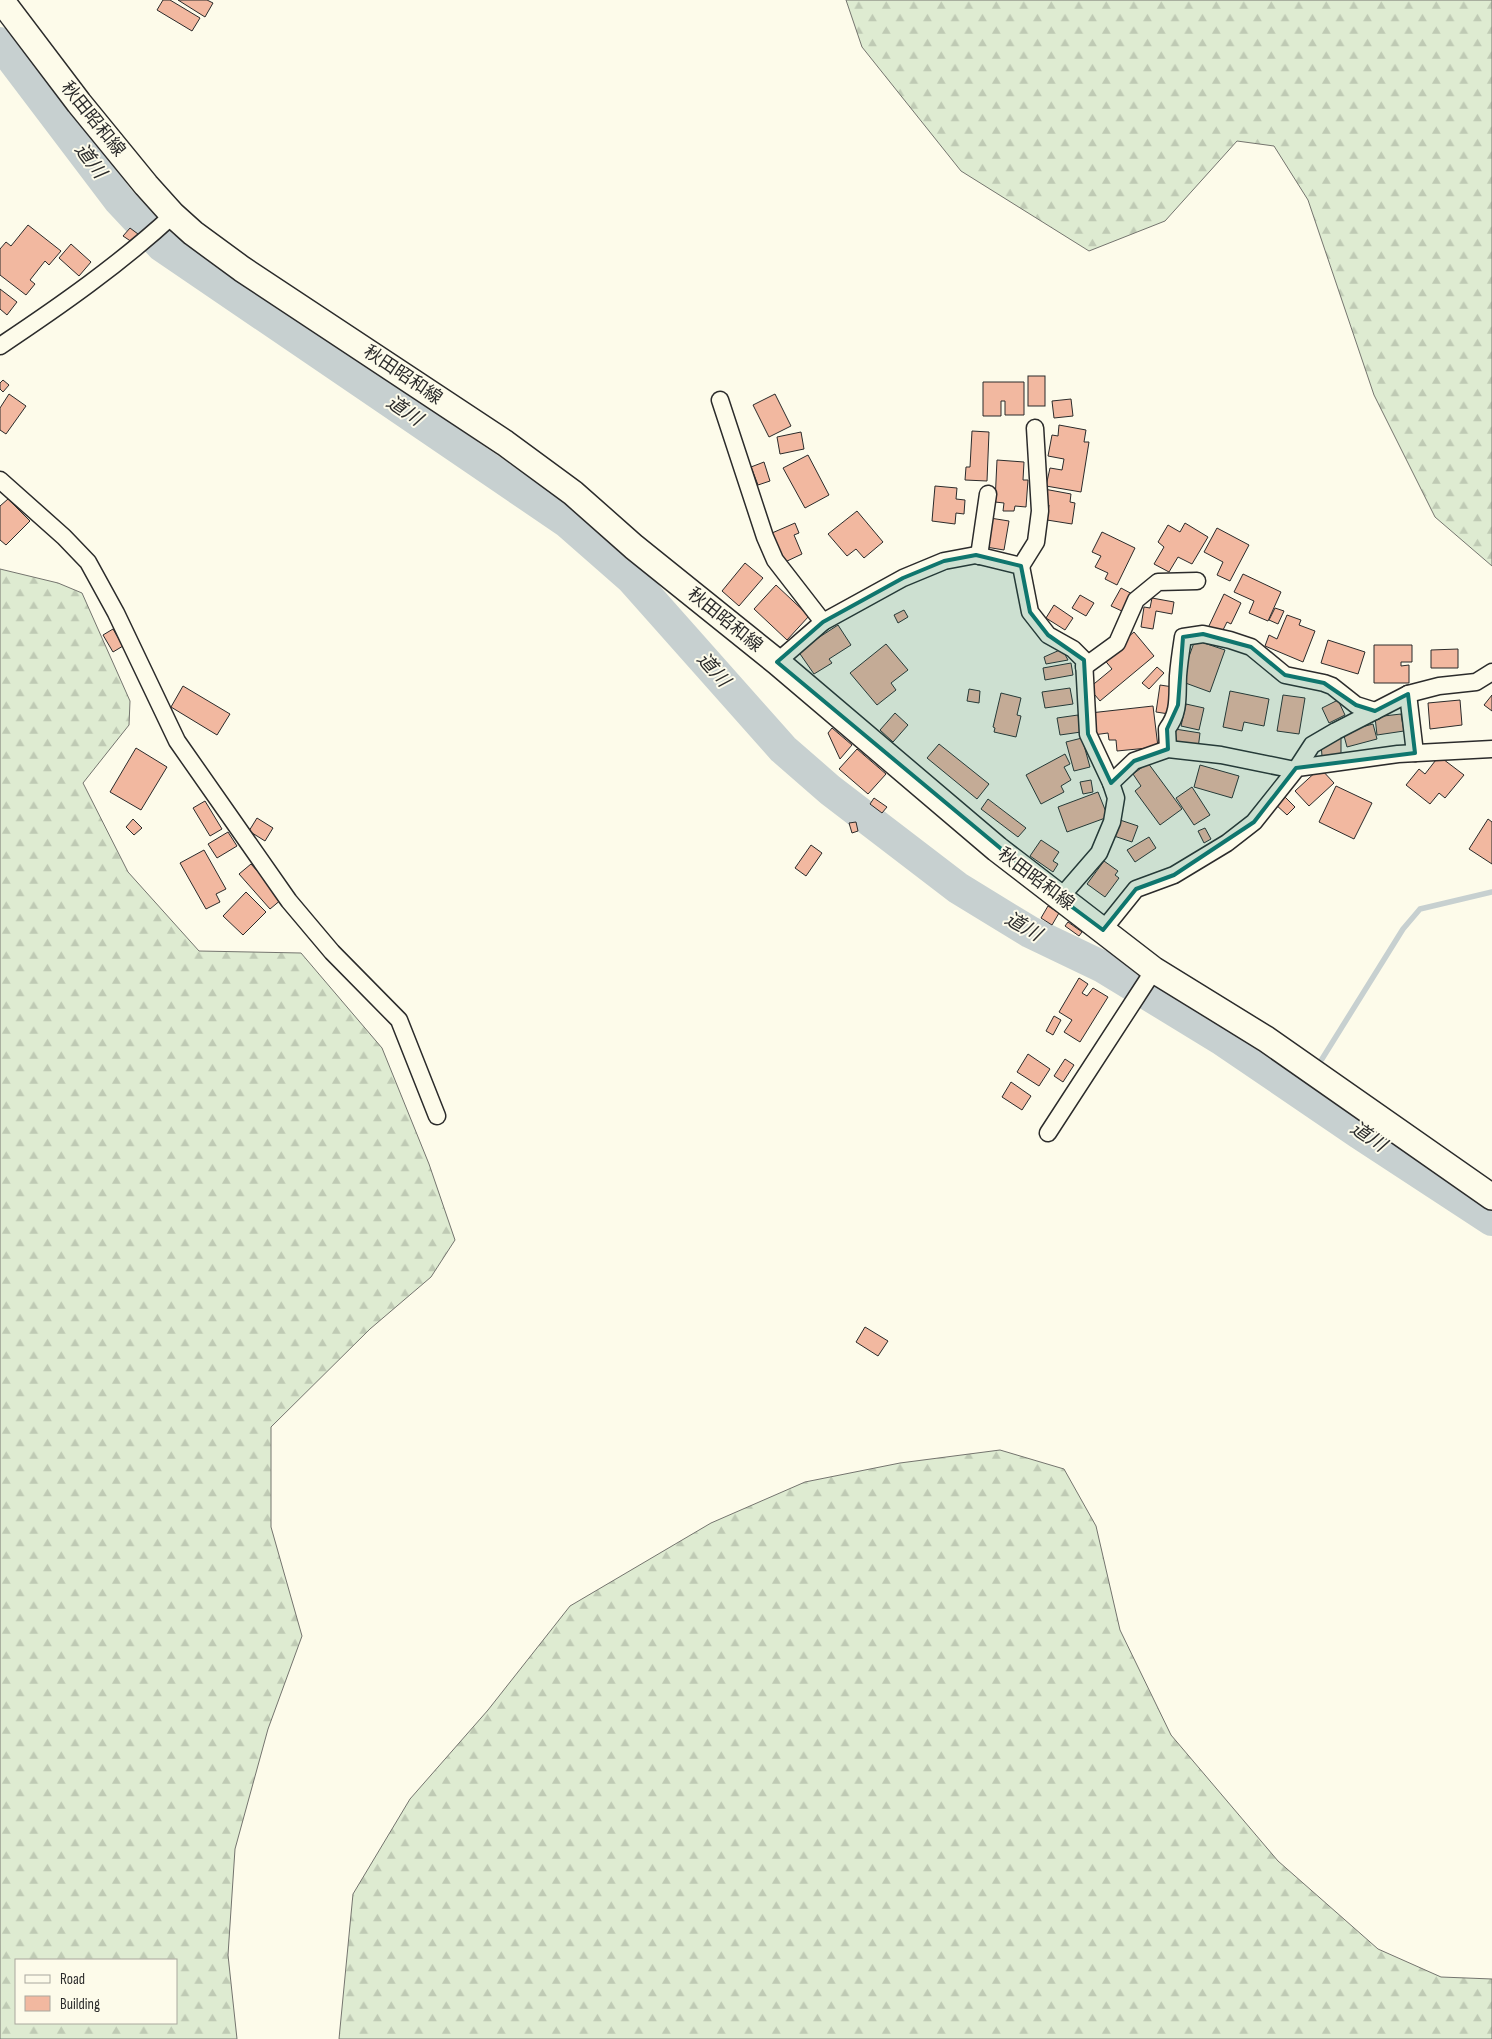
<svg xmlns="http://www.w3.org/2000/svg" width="1492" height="2039" font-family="'Sofia Sans Condensed','Noto Sans JP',sans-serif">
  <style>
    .forest { fill: url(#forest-firs); stroke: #74746e; fill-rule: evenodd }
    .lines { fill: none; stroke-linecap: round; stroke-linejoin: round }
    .stream { stroke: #c7d0d0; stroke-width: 5.5 }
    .river { stroke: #c7d0d0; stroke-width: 32 }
    .building { fill: #f2b8a0; stroke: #2b2b2b }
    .minor-casing { stroke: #2b2b2b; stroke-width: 19 }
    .primary-casing { stroke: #2b2b2b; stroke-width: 28 }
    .minor { stroke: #fdfbea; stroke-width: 16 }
    .primary { stroke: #fdfbea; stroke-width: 25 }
    .marked { fill: #0f766e; fill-opacity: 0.2; stroke: #0f766e; stroke-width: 4; stroke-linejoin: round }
    .labels { text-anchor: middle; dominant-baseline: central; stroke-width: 4; stroke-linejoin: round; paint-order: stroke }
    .street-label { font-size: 18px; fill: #2b2b2b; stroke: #fdfbea }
    .water-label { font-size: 19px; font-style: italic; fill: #2b2b2b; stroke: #fdfbea }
  </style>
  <defs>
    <pattern id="forest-firs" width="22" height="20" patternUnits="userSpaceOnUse" patternTransform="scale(1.25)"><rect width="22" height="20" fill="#deebd1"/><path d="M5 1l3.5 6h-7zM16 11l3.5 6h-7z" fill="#bfcab4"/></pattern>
  </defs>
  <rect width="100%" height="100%" fill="#fdfbea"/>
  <g class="forest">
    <path d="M 846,0 L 1492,0 L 1492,566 L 1435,517 L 1374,395 L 1308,200 L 1274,146 L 1237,141 L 1165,221 L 1089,251 L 961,171 L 862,47 Z"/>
    <path d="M 0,569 L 58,583 L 82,593 L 130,701 L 129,725 L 83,783 L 128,872 L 199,951 L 301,953 L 382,1048 L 429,1164 L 455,1240 L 431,1277 L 370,1329 L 271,1427 L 271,1527 L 302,1636 L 268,1729 L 235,1849 L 228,1955 L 237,2039 L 0,2039 ZM 16,1960 L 176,1960 L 176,2023 L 16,2023 Z"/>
    <path d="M 1000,1450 L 1064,1469 L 1096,1526 L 1120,1630 L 1171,1735 L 1278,1861 L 1378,1949 L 1441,1977 L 1492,1979 L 1492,2039 L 339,2039 L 353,1894 L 410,1799 L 488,1710 L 570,1606 L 711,1523 L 805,1482 L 900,1463 Z"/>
  </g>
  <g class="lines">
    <g class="stream">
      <path d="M 1322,1059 L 1403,929 L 1420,909 L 1492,892"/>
      <path d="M 1297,1092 L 1303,1085"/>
    </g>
    <path class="river" d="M 0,43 L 119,200 L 162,246 L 567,522 L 632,579 L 783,749 L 830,790 L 958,888 L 1030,932 L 1103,967 L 1221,1039 L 1359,1133 L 1492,1220"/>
  </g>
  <g class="building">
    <path d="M 163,0 L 170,0 L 200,18 L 192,31 L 157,10 Z"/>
    <path d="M 178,0 L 207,0 L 213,3 L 205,17 Z"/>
    <path d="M 28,225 L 61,251 L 49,265 L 45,261 L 30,280 L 35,284 L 26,295 L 0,275 L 0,249 L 6,242 L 11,246 Z"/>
    <path d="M 130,228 L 138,234 L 132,242 L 123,236 Z"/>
    <path d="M 71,244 L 91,262 L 79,276 L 59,258 Z"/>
    <path d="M 0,289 L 17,302 L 7,315 L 0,309 Z"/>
    <rect x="1028" y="376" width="17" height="30"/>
    <path d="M 3,380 L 9,385 L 3,392 L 0,389 L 0,383 Z"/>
    <path d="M 983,382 L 1024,382 L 1024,415 L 1005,415 L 1005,401 L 1001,401 L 1001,416 L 983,416 Z"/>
    <path d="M 9,394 L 26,406 L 6,434 L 0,430 L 0,408 Z"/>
    <path d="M 775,394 L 791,426 L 769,437 L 753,405 Z"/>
    <path d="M 1071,399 L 1073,416 L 1054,418 L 1052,401 Z"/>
    <path d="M 1059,425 L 1086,430 L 1084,442 L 1089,442 L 1081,492 L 1046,486 L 1050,468 L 1062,470 L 1064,459 L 1048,456 L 1052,435 L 1058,436 Z"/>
    <path d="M 972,431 L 989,432 L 987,481 L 965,480 L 966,467 L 970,467 Z"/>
    <path d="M 801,432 L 804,449 L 780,454 L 777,437 Z"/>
    <path d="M 808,455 L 829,495 L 805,508 L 783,468 Z"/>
    <path d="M 997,460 L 1024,462 L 1023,480 L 1028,480 L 1026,507 L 1015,506 L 1014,511 L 1003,511 L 1004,503 L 995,502 Z"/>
    <path d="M 764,462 L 770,481 L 758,485 L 751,467 Z"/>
    <path d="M 935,486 L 957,488 L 956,499 L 965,500 L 964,514 L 956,513 L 955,524 L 932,521 Z"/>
    <path d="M 1044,489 L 1071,494 L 1070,502 L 1075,503 L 1072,524 L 1047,520 L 1049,505 L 1041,504 Z"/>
    <path d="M 8,499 L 30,521 L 6,545 L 0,540 L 0,506 Z"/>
    <path d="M 857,511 L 883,542 L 864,558 L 856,549 L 847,556 L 828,534 Z"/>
    <path d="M 990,518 L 1009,521 L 1004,550 L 986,547 Z"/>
    <path d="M 795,523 L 799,533 L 794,535 L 802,554 L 785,562 L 772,533 Z"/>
    <path d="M 1185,523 L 1208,537 L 1192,564 L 1178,557 L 1169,572 L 1154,564 L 1164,547 L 1158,542 L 1168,525 L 1180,532 Z"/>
    <path d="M 1217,528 L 1249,545 L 1230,581 L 1217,575 L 1223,562 L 1204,552 Z"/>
    <path d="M 1102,532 L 1135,548 L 1117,585 L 1105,579 L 1108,573 L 1095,567 L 1101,556 L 1092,552 Z"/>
    <path d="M 745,563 L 763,578 L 739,606 L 722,591 Z"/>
    <path d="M 1243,574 L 1281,592 L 1268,621 L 1249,613 L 1254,601 L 1234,592 Z"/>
    <path d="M 776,585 L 809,616 L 787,640 L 754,609 Z"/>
    <path d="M 1121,588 L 1134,595 L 1124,612 L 1111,606 Z"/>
    <path d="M 1224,594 L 1241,603 L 1231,624 L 1227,622 L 1221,634 L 1208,628 Z"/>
    <path d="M 1080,595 L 1094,603 L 1086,616 L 1072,608 Z"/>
    <path d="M 1152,598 L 1174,602 L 1172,614 L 1156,611 L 1153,629 L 1141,627 L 1144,607 L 1150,608 Z"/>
    <path d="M 1054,605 L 1073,618 L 1065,630 L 1046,618 Z"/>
    <path d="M 1275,608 L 1284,611 L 1278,624 L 1269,620 Z"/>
    <path d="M 904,610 L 908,617 L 898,623 L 894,615 Z"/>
    <path d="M 1287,615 L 1301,620 L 1299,625 L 1315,631 L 1303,662 L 1265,646 L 1269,635 L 1277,639 Z"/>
    <path d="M 838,625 L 851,645 L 829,659 L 832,663 L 814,674 L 798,651 Z"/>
    <path d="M 113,629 L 123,646 L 113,652 L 103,635 Z"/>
    <path d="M 1134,632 L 1154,656 L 1100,701 L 1089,688 L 1112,669 L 1103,658 Z"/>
    <path d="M 1195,640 L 1225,650 L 1210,692 L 1180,681 Z"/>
    <path d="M 1328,640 L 1365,652 L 1358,674 L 1321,663 Z"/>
    <path d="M 886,644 L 908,670 L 891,683 L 896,690 L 877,705 L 850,673 Z"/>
    <path d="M 1374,645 L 1412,645 L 1412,662 L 1401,662 L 1401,666 L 1409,665 L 1409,683 L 1374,683 Z"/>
    <path d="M 1062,649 L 1068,660 L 1046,664 L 1044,657 Z"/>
    <path d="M 1458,649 L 1458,668 L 1431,668 L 1431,650 Z"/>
    <path d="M 1071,663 L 1073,675 L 1045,680 L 1043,668 Z"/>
    <path d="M 1157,667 L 1164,673 L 1149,689 L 1142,683 Z"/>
    <path d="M 1160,685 L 1173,687 L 1169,714 L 1156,712 Z"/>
    <path d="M 183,686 L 230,714 L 217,735 L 171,707 Z"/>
    <path d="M 1070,688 L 1073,704 L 1045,708 L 1042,692 Z"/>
    <path d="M 969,689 L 980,691 L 979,703 L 967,701 Z"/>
    <path d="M 1230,691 L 1269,699 L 1264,726 L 1244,722 L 1242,731 L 1223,727 Z"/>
    <path d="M 1001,693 L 1021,698 L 1017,715 L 1021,716 L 1016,737 L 994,732 L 995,728 L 993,727 Z"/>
    <path d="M 1283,695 L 1305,698 L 1299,734 L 1277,731 Z"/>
    <path d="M 1492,695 L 1492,711 L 1484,705 Z"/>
    <path d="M 1338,700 L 1345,715 L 1329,723 L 1322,708 Z"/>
    <path d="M 1460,700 L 1462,725 L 1430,729 L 1428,703 Z"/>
    <path d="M 1186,704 L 1204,708 L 1199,730 L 1181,726 Z"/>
    <path d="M 1153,706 L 1158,747 L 1117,751 L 1116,740 L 1109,740 L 1108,733 L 1093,735 L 1090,713 Z"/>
    <path d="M 895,713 L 908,725 L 893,742 L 880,730 Z"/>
    <path d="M 1401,714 L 1404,731 L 1377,735 L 1375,717 Z"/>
    <path d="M 1078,715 L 1081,732 L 1060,735 L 1057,718 Z"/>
    <path d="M 1373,724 L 1377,739 L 1347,747 L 1343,732 Z"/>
    <path d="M 832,728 L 852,745 L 840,759 L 828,733 Z"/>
    <path d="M 1175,729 L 1200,733 L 1198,749 L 1173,745 Z"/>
    <path d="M 1082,738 L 1090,767 L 1074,771 L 1066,742 Z"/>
    <path d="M 1330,738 L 1341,738 L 1341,756 L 1322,756 L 1321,744 Z"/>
    <path d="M 939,744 L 989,784 L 977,799 L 927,758 Z"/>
    <path d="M 136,748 L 167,767 L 141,810 L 110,792 Z"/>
    <path d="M 857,749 L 886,774 L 868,794 L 839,769 Z"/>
    <path d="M 1065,754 L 1070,764 L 1064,767 L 1071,780 L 1061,786 L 1064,792 L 1041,804 L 1026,775 Z"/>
    <path d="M 1439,756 L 1464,775 L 1445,798 L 1439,793 L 1430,804 L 1406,785 L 1419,769 L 1425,774 Z"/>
    <path d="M 1148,763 L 1182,809 L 1160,825 L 1135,791 L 1141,786 L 1133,774 Z"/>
    <path d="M 1200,765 L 1239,776 L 1232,798 L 1194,787 Z"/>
    <path d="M 1320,768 L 1334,783 L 1309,806 L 1295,791 Z"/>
    <path d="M 1091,780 L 1093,792 L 1083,794 L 1080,782 Z"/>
    <path d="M 1336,786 L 1372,803 L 1354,839 L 1319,822 Z"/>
    <path d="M 1192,787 L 1210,815 L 1194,825 L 1176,798 Z"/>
    <path d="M 1098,792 L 1108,817 L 1067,832 L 1058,807 Z"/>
    <path d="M 1282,794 L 1295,807 L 1287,815 L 1274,803 Z"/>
    <path d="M 874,798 L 887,807 L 882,813 L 870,804 Z"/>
    <path d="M 988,799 L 1026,828 L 1018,837 L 981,809 Z"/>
    <path d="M 205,801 L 222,829 L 210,836 L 193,808 Z"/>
    <path d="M 257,818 L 273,828 L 265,841 L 249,831 Z"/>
    <path d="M 133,819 L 142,828 L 134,835 L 126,827 Z"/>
    <path d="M 1488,819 L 1492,822 L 1492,864 L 1469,849 Z"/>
    <path d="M 1120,820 L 1138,826 L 1132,842 L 1114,836 Z"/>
    <path d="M 856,822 L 858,831 L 852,833 L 849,823 Z"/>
    <path d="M 1205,828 L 1211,839 L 1204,843 L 1198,831 Z"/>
    <path d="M 228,832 L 237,846 L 217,858 L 208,844 Z"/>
    <path d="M 1149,837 L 1156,848 L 1135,862 L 1127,850 Z"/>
    <path d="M 1041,840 L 1059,852 L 1053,861 L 1058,864 L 1053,872 L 1030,856 Z"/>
    <path d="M 811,845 L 822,853 L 806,876 L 795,868 Z"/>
    <path d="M 204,850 L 226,889 L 216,894 L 220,902 L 206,909 L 180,863 Z"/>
    <path d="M 1104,861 L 1118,871 L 1115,875 L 1119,878 L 1105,897 L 1087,884 Z"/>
    <path d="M 251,864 L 282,899 L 270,909 L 239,874 Z"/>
    <path d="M 246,892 L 266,912 L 243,935 L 223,916 Z"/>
    <path d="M 1048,906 L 1059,913 L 1052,925 L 1041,918 Z"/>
    <path d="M 1068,922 L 1082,932 L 1079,936 L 1065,926 Z"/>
    <path d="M 1079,978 L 1088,984 L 1082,993 L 1087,996 L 1093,988 L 1108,997 L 1080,1042 L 1064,1032 L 1072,1020 L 1059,1012 Z"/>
    <path d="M 1054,1016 L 1061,1020 L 1053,1035 L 1046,1031 Z"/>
    <path d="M 1028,1054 L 1050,1069 L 1039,1086 L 1017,1072 Z"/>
    <path d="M 1065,1059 L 1074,1065 L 1063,1082 L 1054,1076 Z"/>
    <path d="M 1011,1082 L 1031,1096 L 1022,1110 L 1002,1097 Z"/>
    <path d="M 865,1327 L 888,1341 L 878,1356 L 856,1342 Z"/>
  </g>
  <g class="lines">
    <g class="minor-casing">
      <g id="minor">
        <path d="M 0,346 C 60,306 120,264 173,215"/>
        <path d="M 720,400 L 765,537 L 775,560 L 823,622"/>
        <path d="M 0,480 L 64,537 L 88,562 L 116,613 L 177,741 L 289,901 L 332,952 L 399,1020 L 437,1116"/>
        <path d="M 979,556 L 988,494"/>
        <path d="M 1021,566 L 1036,542 L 1040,511 L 1035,428"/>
        <path d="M 777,662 L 823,622 L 903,578 L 944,561 L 976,555 L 1021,566 L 1030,612 L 1048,635 L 1073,649 L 1084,660 L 1088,734 L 1111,783 L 1116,798 L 1112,822 L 1099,853 L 1060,898"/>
        <path d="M 1084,667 L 1117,643 L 1136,600 L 1158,582 L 1197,581"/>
        <path d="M 1408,694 L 1415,753"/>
        <path d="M 1168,749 L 1167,729 C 1180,712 1177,696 1178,676 C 1179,663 1181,650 1183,637 L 1203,634 L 1230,640 L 1251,647 L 1285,675 L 1324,683 L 1332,686 L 1356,705 L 1375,711"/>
        <path d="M 1297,768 L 1312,745 L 1336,731 L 1408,694 L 1439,686 L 1476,682 L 1492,672"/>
        <path d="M 1111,783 L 1134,761 L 1168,749 L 1221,755 L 1295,770"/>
        <path d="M 1103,930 L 1136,889 L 1174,875 L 1227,843 L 1254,822 L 1297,768 L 1398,754 L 1492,749"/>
        <path d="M 1048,1133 L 1154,970"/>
      </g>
    </g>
    <g class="primary-casing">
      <path id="primary" d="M 1,0 L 79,103 L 146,185 L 173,215 L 193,233 L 242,269 L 505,443 L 573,493 L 634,547 L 777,662 L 997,849 L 1154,970 L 1266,1039 L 1492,1197"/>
    </g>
    <use href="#minor" class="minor"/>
    <use href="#primary" class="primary"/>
  </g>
  <path class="marked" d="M 976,555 L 1021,566 L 1030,612 L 1048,635 L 1084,660 L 1088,734 L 1111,783 L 1134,761 L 1168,749 L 1167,729 L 1178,705 L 1183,637 L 1203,634 L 1251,647 L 1285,675 L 1324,683 L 1356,705 L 1375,711 L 1408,694 L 1415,753 L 1296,768 L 1254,822 L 1174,875 L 1136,889 L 1103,930 L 1060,898 L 777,662 L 823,622 L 903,578 L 944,561 Z"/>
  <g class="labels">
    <g class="street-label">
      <text transform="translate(93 119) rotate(51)">秋田昭和線</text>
      <text transform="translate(403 375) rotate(34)">秋田昭和線</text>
      <text transform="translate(725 620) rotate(39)">秋田昭和線</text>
      <text transform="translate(1036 879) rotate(37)">秋田昭和線</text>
    </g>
    <g class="water-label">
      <text transform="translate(90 161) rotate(53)">道川</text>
      <text transform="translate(404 411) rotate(34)">道川</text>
      <text transform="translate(713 670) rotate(48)">道川</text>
      <text transform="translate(1023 927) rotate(30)">道川</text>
      <text transform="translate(1368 1137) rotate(34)">道川</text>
    </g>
  </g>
  <rect x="15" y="1959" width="162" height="65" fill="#fdfbea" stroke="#a9a89e"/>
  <rect x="25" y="1975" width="25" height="8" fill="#fdfbea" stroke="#a9a89e"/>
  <text x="60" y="1984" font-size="15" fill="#2b2b2b">Road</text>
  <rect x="25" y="1996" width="25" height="15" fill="#f2b8a0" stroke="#a9a89e"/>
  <text x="60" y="2009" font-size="15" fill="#2b2b2b">Building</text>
</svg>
